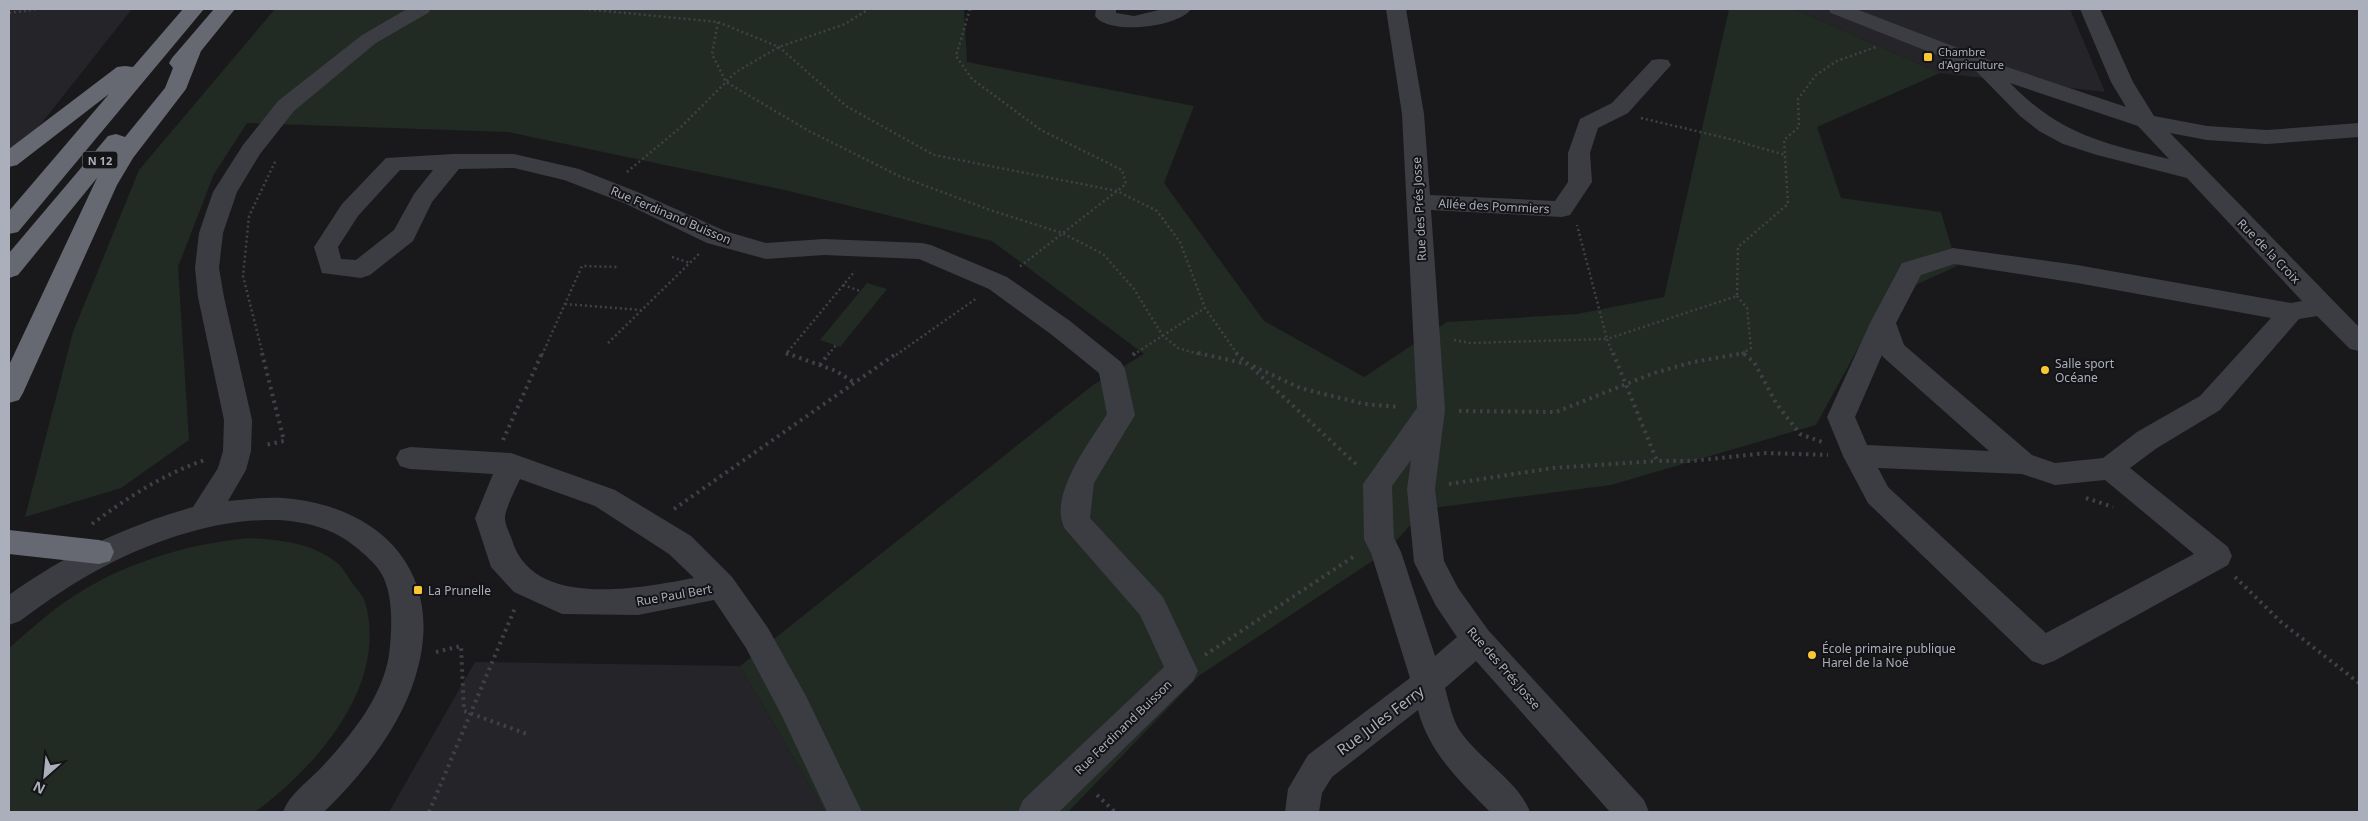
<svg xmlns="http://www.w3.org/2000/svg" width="2368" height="821" font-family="'Noto Sans',sans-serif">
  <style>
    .built { fill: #252529 }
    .green { fill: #212a23 }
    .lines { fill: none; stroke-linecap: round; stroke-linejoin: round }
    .path-far1 { stroke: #404148; stroke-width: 2.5; stroke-dasharray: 2 3; stroke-linecap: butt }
    .path { stroke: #404148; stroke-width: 4; stroke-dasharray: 2.5 4.5; stroke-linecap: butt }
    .minor { fill: #3c3c43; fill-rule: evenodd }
    .highway { fill: #666872; fill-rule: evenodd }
    .poi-dot { fill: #f9c733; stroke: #141417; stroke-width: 2 }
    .labels { text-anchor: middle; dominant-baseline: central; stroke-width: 4; stroke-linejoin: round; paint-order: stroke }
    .far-poi-label { font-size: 11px; fill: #abafbc; stroke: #141417; text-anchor: start }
    .shield { fill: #141417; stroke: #7e808a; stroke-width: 1 }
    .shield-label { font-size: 11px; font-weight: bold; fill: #abafbc }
    .street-label { font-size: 12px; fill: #abafbc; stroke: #141417 }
    .poi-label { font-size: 12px; fill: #abafbc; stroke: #141417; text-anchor: start }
    .near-street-label { font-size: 15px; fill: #abafbc; stroke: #141417 }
  </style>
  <rect width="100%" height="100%" fill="#19191c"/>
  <g class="built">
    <path d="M 9,9 L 132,9 L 9,164 Z"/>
    <path d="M 1794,9 L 2070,9 L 2105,92 L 1940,73 Z"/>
    <path d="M 475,662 L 740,666 L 825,812 L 389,812 Z"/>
  </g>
  <g class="green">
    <path d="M 275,9 L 964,9 L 967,62 L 1194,106 L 1164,183 L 1264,321 L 1364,377 L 1447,322 L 1577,314 L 1664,297 L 1729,9 L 1794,9 L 1940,73 L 1817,127 L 1841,198 L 1941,212 L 1957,266 L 1885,299 L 1816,425 L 1611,485 L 1425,509 L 1386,552 L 1200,675 L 1068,812 L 825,812 L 740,666 L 1093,385 L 1144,354 L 992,241 L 789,191 L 508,132 L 247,123 L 214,174 L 178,267 L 189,440 L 121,488 L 25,517 L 73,332 L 139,170 Z"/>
    <path d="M 867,283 L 887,289 L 840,347 L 820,340 Z"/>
    <path d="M 250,538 C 280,540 312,543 336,562 C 343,567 348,577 352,583 C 357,589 363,596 365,602 C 389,685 316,767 255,812 L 9,812 L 9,648 C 26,634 43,617 62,604 C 117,565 183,544 250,538 Z"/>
  </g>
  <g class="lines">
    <g class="path-far1">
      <path d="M 584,9 L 718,22 L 779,47 L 846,106 L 934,155 L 1117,191 L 1157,211 L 1180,242 L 1205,308 L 1238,355"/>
      <path d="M 970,9 L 956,56 L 972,79 L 1041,130 L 1122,170 L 1126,184 L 1018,268"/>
      <path d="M 9,13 L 38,9"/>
      <path d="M 718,22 L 712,54 L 726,82 L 809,131 L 899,176 L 990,210 L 1062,233 L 1103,254 L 1134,289 L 1163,336 L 1178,348 L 1202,355"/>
      <path d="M 1641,118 L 1730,139 L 1785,155"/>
      <path d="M 627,172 L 681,127 L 736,72 L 779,47 L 845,24 L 869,9"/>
      <path d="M 672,257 L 690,263"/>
      <path d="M 843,285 L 860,291"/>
      <path d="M 1737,296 L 1747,308 L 1751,348 L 1740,355"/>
      <path d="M 565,304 L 641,310"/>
      <path d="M 1454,340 L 1470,343 L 1607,339 L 1577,225"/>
      <path d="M 608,343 L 699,254"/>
      <path d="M 263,355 L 243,276 L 249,216 L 276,160"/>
      <path d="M 542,355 L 582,266 L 619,267"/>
      <path d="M 788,355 L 786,354 L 855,271"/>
      <path d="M 828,355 L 836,345"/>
      <path d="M 896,355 L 977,298"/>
      <path d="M 1133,355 L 1205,308"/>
      <path d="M 1613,355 L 1607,339 L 1737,296 L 1738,247 L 1788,204 L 1784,140 L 1799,127 L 1798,99 L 1816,75 L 1837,61 L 1876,47"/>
    </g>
    <g class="path">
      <path d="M 262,353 L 284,441 L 265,445"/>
      <path d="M 786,353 L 836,371 L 855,383"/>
      <path d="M 1198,353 L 1247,364"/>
      <path d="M 1236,353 L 1358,466"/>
      <path d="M 1613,353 L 1657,461 L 1691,461 L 1766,453 L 1828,455"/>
      <path d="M 1744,354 L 1754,362 L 1776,403 L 1800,434 L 1822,442"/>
      <path d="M 1133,355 L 1135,353"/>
      <path d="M 820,365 L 829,353"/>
      <path d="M 1253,366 L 1300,388 L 1364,404 L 1400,407"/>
      <path d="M 1459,411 L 1556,412 L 1654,373 L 1693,362 L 1745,353"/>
      <path d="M 503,440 L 542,353"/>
      <path d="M 1449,484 L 1553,468 L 1657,461"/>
      <path d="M 2086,498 L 2113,507"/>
      <path d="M 674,509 L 897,353"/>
      <path d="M 92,524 C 127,498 163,474 205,460"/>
      <path d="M 2235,577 L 2281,622 L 2359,683"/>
      <path d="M 436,652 L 461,646 L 464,711 L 527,734"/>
      <path d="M 1205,655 L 1356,555"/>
      <path d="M 1097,795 L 1115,812"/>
      <path d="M 429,812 L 515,608"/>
    </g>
    <g class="minor">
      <path d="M 407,9 L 431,9 L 428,13 L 376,43 L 294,111 L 260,154 L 237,192 L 223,233 L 219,268 L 224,297 L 252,420 L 251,451 L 246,470 L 228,501 C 250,499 271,496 293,499 C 390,511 446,581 415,678 C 399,729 362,775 324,812 L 283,812 C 289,795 306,783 319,770 C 349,738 382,699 389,655 C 392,631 394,594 381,573 C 375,563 365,555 357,548 C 293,493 175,530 109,564 C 77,580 48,600 20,621 L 9,625 L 9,595 C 66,554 126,526 193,507 L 218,468 L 223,451 L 224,420 L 198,297 L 195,268 L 199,233 L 213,192 L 243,145 L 278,101 L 362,35 Z"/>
      <path d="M 1096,9 L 1116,9 L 1116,13 L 1134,16 L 1163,9 L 1191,9 C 1179,27 1109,36 1095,16 Z"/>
      <path d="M 1386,9 L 1406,9 L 1424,114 L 1430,195 L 1555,201 L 1568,182 L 1568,153 L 1580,119 L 1612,103 L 1652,60 L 1660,59 L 1668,60 L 1671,65 L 1628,113 L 1598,128 L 1590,153 L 1592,182 L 1570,215 L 1562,217 L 1431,210 L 1445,410 L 1435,489 L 1444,561 L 1458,588 L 1488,630 L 1644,800 L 1649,812 L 1610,812 L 1476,661 L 1445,688 C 1449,702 1452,719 1460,731 C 1479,759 1519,782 1530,812 L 1490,812 C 1460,781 1429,753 1418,710 L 1332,777 L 1322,793 L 1319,812 L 1285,812 L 1288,789 L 1308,755 L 1410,678 L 1371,553 L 1364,539 L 1363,484 L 1417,408 L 1402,114 ZM 1411,460 L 1407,489 L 1414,562 L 1436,606 L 1457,637 L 1435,656 L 1401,552 L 1394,538 L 1392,486 Z"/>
      <path d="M 1828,9 L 1856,9 L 2010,68 L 2126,107 L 2111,82 L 2080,9 L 2100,9 L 2133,82 L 2154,116 L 2207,126 L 2267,130 L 2359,123 L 2359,137 L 2267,144 L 2207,140 L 2170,133 L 2359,327 L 2359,351 L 2350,349 L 2317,316 L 2299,319 L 2220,410 L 2157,448 L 2130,468 L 2228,547 L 2232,556 L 2228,565 L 2054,661 L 2043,665 L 2032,661 L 1868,503 L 1843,456 L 1827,417 L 1870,323 L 1902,263 L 1953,248 L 2077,265 L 2291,303 L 2302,301 L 2187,178 L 2097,155 L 2063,144 L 2039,131 L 2020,116 L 1975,70 L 1831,13 ZM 2010,83 L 2138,126 L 2169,159 C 2101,143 2060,134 2010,83 ZM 1954,264 L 2077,283 L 2271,318 L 2200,396 L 2137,432 L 2103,458 L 2055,463 L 2032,455 L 1904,345 L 1896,323 L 1921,275 ZM 1882,355 L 1883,357 L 1989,451 L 1867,445 L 1855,417 ZM 1878,468 L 2022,474 L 2055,485 L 2105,480 L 2194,554 L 2046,633 L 1888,487 Z"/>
      <path d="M 453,154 L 514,154 L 579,169 L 640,193 L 725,231 L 766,243 L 824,239 L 922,243 L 931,245 L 1007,277 L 1070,321 L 1121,362 L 1125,369 L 1135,415 L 1094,483 L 1090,518 L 1163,597 L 1198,671 L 1193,681 L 1059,812 L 1018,812 L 1023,800 L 1164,667 L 1140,615 L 1065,529 C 1047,496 1090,442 1107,414 L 1099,373 L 1052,335 L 989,289 L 919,259 L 824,255 L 766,259 L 707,243 L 624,203 L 564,180 L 514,168 L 459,169 L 432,202 L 413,241 L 370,275 L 361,278 L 322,273 L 314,247 L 342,204 L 386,158 ZM 400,170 L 433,170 L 414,194 L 394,230 L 356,260 L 341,259 L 338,247 L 358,216 Z"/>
      <path d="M 410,447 L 511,453 L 615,490 L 691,536 L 732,577 L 768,628 L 806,696 L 862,812 L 827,812 L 782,716 L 746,648 L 714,600 L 638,615 L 562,614 L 514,592 L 491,567 L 475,518 L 493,474 L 410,469 L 400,466 L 396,458 L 400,450 ZM 520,479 L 595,506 L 669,554 L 694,578 C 640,588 533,610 512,540 C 510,534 505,525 505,518 C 505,509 516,488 520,479 Z"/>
    </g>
    <g class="highway">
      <path d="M 183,9 L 204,9 L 18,232 L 9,234 L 9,211 L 109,94 L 17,165 L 9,167 L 9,149 L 117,67 L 125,66 L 133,67 Z"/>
      <path d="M 214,9 L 235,9 L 201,51 L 186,89 L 133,158 L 117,185 L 23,393 L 19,400 L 9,403 L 9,365 L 97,178 L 18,275 L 9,278 L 9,253 L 108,136 L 116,134 L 125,137 L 165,88 L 173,68 L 169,63 L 172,58 Z"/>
      <path d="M 9,530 L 99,540 L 110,543 L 114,552 L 110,561 L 99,564 L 9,554 Z"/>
    </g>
  </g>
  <g class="poi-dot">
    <rect x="1923" y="52" width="10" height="10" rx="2.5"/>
    <circle cx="2045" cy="370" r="5"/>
    <rect x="413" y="585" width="10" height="10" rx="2.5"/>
    <circle cx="1812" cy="655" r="5"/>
  </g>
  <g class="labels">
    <g class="far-poi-label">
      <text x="1938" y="51">Chambre<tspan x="1938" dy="13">d'Agriculture</tspan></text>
    </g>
    <rect class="shield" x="82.5" y="151.5" width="35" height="17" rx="4"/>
    <g class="shield-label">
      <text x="100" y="160">N 12</text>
    </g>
    <g class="street-label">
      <text transform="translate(1494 206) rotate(3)">Allée des Pommiers</text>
      <text transform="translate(1419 209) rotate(-93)">Rue des Prés Josse</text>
      <text transform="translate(671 215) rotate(23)">Rue Ferdinand Buisson</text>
      <text transform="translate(2269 251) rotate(46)">Rue de la Croix</text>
      <text transform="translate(674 595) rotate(-10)">Rue Paul Bert</text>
      <text transform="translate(1504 668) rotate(49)">Rue des Prés Josse</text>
      <text transform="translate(1123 727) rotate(-44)">Rue Ferdinand Buisson</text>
    </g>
    <g class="poi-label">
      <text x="2055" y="363">Salle sport<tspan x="2055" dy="14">Océane</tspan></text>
      <text x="428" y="590">La Prunelle</text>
      <text x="1822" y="648">École primaire publique<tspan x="1822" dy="14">Harel de la Noë</tspan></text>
    </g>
    <g class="near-street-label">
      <text transform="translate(1380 720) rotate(-37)">Rue Jules Ferry</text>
    </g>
  </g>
  <rect width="2368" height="821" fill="none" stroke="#abafbc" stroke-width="20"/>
  <g transform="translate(45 776) rotate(207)" stroke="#141417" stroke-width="4" paint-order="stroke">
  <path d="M0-4L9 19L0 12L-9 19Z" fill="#abafbc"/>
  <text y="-8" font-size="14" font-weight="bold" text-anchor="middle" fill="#abafbc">N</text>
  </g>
</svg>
